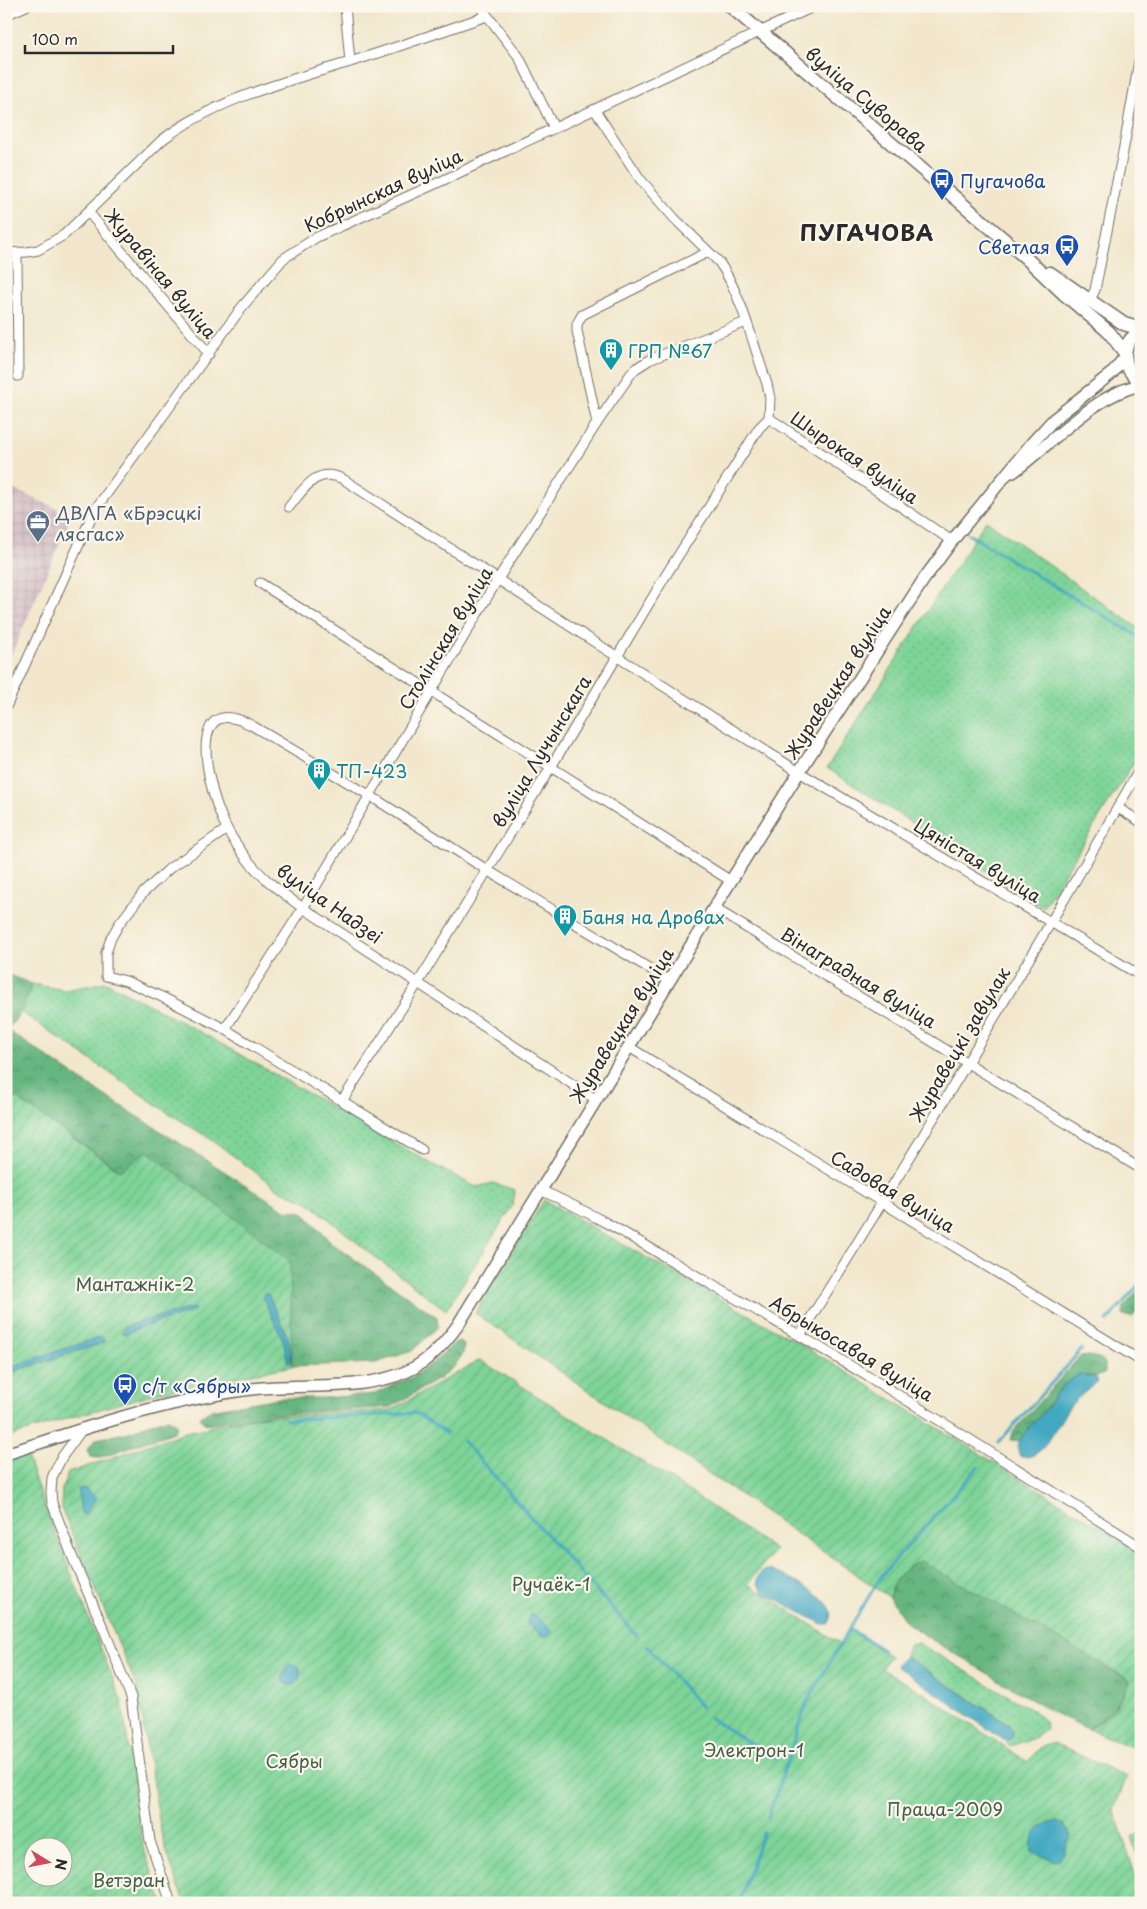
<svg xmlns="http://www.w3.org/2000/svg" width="1147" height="1909" font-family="'Playpen Sans',sans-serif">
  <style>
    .industrial { fill: url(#industrial-grid) }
    .grass { fill: url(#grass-dots); stroke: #548062 }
    .forest { fill: url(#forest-crowns); stroke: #487056 }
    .garden { fill: url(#garden-furrows); stroke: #548062; fill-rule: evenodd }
    .water { fill: #42a9c2; stroke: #366a76 }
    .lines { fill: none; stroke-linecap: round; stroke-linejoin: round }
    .stream { stroke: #42a9c2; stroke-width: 3 }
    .street-casing { stroke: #716d63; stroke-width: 11 }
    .secondary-casing { stroke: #716d63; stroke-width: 14 }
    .primary-casing { stroke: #716d63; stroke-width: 15 }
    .street { stroke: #fff; stroke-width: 9 }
    .secondary { stroke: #fff; stroke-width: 11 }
    .primary { stroke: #fff; stroke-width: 12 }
    .labels { text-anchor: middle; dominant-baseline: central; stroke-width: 4.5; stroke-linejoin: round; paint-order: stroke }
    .street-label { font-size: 18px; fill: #2b2b2b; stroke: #fbf7ec }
    .transit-label { font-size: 18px; fill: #164399; stroke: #fbf7ec; text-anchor: start }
    .culture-label { font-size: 18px; fill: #0d838f; stroke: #fbf7ec; text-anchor: start }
    .service-label { font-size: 18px; fill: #4e5e75; stroke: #fbf7ec; text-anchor: start }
    .park-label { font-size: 18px; fill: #445e4c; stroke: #fbf7ec }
    .district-label { font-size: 22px; font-weight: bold; letter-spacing: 1px; fill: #2b2b2b; stroke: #fbf7ec }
  </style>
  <defs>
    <pattern id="industrial-grid" width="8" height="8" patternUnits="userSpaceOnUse" patternTransform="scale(1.25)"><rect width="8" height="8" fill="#d2bec5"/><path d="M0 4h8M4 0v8" fill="none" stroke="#b4a3a9"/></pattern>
    <pattern id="grass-dots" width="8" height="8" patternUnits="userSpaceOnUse" patternTransform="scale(1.25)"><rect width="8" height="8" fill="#7ed498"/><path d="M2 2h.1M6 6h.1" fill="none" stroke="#6db683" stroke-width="1.8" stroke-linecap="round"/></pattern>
    <pattern id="forest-crowns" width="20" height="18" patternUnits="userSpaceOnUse" patternTransform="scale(1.25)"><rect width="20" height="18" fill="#66b680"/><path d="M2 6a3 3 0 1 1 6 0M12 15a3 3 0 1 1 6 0" fill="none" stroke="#549469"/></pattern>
    <pattern id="garden-furrows" width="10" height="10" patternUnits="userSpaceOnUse" patternTransform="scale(1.25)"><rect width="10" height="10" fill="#7ed498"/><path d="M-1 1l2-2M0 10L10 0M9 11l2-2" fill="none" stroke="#6db683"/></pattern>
  </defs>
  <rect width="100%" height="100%" fill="#fbf7ec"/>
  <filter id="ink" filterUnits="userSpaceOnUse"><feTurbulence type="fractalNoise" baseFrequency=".02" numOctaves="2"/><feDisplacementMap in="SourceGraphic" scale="10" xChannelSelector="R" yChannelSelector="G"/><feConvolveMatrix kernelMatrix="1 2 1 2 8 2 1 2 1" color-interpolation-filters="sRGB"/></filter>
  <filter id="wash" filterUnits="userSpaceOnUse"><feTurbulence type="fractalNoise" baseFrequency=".0096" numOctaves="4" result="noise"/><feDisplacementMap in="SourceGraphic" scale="20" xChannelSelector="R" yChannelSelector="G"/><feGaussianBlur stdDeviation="1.12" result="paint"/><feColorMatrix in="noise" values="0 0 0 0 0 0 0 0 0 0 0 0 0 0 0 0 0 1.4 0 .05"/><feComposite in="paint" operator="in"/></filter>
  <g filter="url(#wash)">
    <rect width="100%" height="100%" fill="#f2e7cc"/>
    <path class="industrial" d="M 6,486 L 72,515 L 6,667 Z"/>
    <g class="grass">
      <path d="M 986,520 L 1138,628 L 1141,625 L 1141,751 L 1043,908 L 827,768 Z"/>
      <path d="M 106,982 L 204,1034 L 432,1164 L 476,1187 L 493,1183 L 515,1190 L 513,1205 L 446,1310 L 370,1253 L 308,1202 L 281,1191 L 212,1140 L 161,1108 L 21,1012 L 32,984 L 65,990 Z"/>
      <path d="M 918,1643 L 1034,1711 L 1045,1721 L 1046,1729 L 1034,1738 L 1010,1746 L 1005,1741 L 1011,1738 L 1009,1724 L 905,1656 L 908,1646 Z"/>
    </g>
    <g class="forest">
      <path d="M 6,974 L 32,984 L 21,1012 L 7,1030 L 96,1090 L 285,1210 L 303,1212 L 333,1244 L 437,1317 L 438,1327 L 412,1351 L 376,1363 L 292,1366 L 290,1261 L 121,1171 L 6,1091 Z"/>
      <path d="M 1141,1287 L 1141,1308 L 1132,1317 L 1123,1316 L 1124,1307 Z"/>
      <path d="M 460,1341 L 464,1345 L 463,1354 L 454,1366 L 440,1378 L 391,1407 L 268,1415 L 212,1424 L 204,1423 L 200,1418 L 210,1410 L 279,1398 L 324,1398 L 375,1394 L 395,1384 L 411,1378 L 431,1364 L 456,1342 Z"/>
      <path d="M 1088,1356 C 1100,1357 1106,1360 1105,1373 C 1097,1379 1083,1373 1072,1379 C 1058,1386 1051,1402 1042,1414 C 1037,1419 1032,1423 1028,1428 C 1025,1432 1023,1437 1020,1441 L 1011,1440 L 1013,1432 L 1075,1362 L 1080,1357 Z"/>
      <path d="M 168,1419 L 175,1422 L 177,1427 L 174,1432 L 98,1458 L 90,1457 L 87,1450 L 96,1439 L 130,1432 L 148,1424 Z"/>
      <path d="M 921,1561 L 1130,1680 C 1122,1702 1108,1717 1088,1729 L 1052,1712 L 924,1635 L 906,1622 L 889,1597 C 896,1575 901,1570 921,1561 Z"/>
    </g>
    <g class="garden">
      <path d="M 6,1091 L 120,1171 L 147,1151 L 290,1261 L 292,1366 L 161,1392 L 72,1417 L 6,1438 Z"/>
      <path d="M 544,1200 L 799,1343 L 1141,1552 L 1141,1751 L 1088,1729 C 1107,1718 1124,1702 1130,1680 L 921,1561 C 901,1570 896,1576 889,1597 L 475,1313 Z"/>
      <path d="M 480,1360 L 678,1484 L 775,1550 L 748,1584 L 841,1644 L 850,1631 L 890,1656 L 882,1669 L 923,1693 L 1028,1762 L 1039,1748 L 1054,1743 L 1127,1777 L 1114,1809 L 1141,1893 L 1141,1903 L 184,1903 L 162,1838 L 137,1687 L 61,1508 L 62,1489 L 68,1473 L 185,1432 L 259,1417 L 391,1410 Z"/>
      <path d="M 26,1454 L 44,1505 L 122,1702 L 143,1847 L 163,1903 L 6,1903 L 6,1460 ZM 32,1846 L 62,1846 L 62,1876 L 32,1876 Z"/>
      <path d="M 1141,1833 L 1141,1867 L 1131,1837 Z"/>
    </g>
    <g class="water">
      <path d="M 264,1293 L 268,1294 L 289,1340 L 291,1362 L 289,1363 L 287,1360 L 284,1342 L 263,1298 Z"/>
      <path d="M 191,1308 L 195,1309 L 192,1312 L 141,1327 L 125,1334 L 122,1333 L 124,1328 L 132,1324 Z"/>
      <path d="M 100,1337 L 104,1339 L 103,1343 L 6,1374 L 6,1368 Z"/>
      <path d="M 1079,1375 L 1096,1377 L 1097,1381 C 1089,1390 1079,1396 1071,1405 C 1058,1420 1046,1460 1022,1457 C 1008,1445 1033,1424 1041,1415 C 1054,1400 1060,1383 1079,1375 Z"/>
      <path d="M 84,1488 L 97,1498 L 84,1515 L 81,1514 L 78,1489 Z"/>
      <path d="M 764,1570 C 776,1568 821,1595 829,1606 C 833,1613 832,1619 828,1624 L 822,1624 L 764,1593 C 757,1585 754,1578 764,1570 Z"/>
      <path d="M 532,1614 L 534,1614 L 551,1630 L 552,1633 L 547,1637 L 541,1635 L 527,1624 L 527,1620 Z"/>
      <path d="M 905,1656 L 1009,1725 L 1012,1732 L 1011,1738 L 1005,1741 L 896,1665 Z"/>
      <path d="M 295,1664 L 300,1668 C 301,1676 300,1682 291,1686 L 285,1683 L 282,1676 L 289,1665 Z"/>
      <path d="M 1057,1822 C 1064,1824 1069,1829 1071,1836 L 1063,1855 L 1056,1861 L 1032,1852 C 1029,1835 1040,1823 1057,1822 Z"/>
    </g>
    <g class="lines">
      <g class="stream">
        <path d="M 968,534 L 1141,638"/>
        <path d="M 1107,1321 L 1141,1282"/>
        <path d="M 285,1420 L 416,1413 L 447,1434"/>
        <path d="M 463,1441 L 636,1635"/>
        <path d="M 999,1442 L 1082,1349"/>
        <path d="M 849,1629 L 884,1650"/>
        <path d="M 647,1646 L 701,1707"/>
        <path d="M 710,1718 L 775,1759"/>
        <path d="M 768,1818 L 807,1702 L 849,1629 L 882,1575 L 978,1467"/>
        <path d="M 739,1903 L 763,1832"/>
      </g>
    </g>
  </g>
  <g filter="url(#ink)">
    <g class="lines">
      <g class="street-casing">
        <g id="street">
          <path d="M 345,6 L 350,62"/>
          <path d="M 480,6 L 519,57 L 554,128"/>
          <path d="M 6,15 L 26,6"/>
          <path d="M 595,110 L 640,179 L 675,219 L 719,262 C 741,293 754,347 767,384 L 770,398 L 769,418 L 952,541"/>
          <path d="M 89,213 L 209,354"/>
          <path d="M 6,253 L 27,252 L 38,250 L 64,235 L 162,140 C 216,99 287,81 350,62 C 396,48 442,31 487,16"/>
          <path d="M 17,253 L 18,376"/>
          <path d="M 1090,300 L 1095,290 L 1123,152 L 1141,50"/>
          <path d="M 597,423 L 577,331 L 577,324 L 582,315 L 708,252"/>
          <path d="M 289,507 C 304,489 316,466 343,479 L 616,656 L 799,772 L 1141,976"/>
          <path d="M 260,583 L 731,881"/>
          <path d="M 6,707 L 94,511 L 242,307 L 283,259 L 317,237 L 433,185 L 815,6"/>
          <path d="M 1118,808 L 1141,822"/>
          <path d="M 227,829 L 170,868 L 143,893 L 119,924 L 111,938 L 106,953 L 106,976 L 126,981 L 162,997 L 225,1029 L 422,1150"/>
          <path d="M 714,908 L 1141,1169"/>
          <path d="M 225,1029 L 303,908 L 498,579 L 597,423 L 630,375 L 635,369 L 649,360 L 746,322"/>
          <path d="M 629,1047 L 1141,1361"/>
          <path d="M 595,1099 L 303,908 C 279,891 255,873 239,848 C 230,836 223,822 218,808 C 206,776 188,692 251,725 L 369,795 L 487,870 L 670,981"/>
          <path d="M 342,1101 L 418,983 L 551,767 L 666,575 L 759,428 L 769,418"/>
          <path d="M 540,1190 C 600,1216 656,1252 712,1285 C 858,1367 999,1458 1141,1547"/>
          <path d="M 800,1335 C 917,1148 1031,959 1141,767"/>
          <path d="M 83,1428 L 62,1457 L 56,1469 L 52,1478 L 51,1492 L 52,1503 L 72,1556 L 105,1632 L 131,1697 L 150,1841 L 171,1903"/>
        </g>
      </g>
      <g class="secondary-casing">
        <g id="secondary">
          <path d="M 1013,472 C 1050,445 1096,393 1141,385"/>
          <path d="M 6,1454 C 84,1428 162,1402 243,1390 C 294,1382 349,1392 398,1375 C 424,1366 442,1347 458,1325 L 714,908 L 799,772 L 924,579 L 952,541 L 1032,443 L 1054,419 L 1112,373 L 1125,357"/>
        </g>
      </g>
      <g class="primary-casing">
        <g id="primary">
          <path d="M 730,6 L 1026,258 L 1064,294 L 1109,332 L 1125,353"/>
          <path d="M 1050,273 L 1124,324 L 1141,329"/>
          <path d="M 1141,331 C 1119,342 1121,370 1141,381"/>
        </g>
      </g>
      <use href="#street" class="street"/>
      <use href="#secondary" class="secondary"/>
      <use href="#primary" class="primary"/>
    </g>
  </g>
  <defs>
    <g id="bus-pin" transform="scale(1.25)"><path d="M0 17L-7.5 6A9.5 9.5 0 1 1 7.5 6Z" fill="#1a4fb4" stroke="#fbf7ec"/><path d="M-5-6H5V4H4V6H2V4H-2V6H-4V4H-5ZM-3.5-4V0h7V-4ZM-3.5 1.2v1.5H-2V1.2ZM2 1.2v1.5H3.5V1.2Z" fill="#fff"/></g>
    <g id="building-pin" transform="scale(1.25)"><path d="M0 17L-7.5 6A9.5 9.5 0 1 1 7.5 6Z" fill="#0f9aa8" stroke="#fbf7ec"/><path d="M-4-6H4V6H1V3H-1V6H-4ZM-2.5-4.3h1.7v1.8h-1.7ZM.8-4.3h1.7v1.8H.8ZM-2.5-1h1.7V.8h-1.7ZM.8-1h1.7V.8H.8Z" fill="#fff"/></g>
    <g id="office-pin" transform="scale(1.25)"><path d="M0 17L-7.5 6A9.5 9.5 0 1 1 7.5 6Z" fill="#5c6f8a" stroke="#fbf7ec"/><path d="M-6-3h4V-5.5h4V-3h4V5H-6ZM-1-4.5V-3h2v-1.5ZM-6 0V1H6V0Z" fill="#fff"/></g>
  </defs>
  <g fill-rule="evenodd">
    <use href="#bus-pin" x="942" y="180"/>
    <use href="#bus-pin" x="1067" y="246"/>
    <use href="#building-pin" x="611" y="350"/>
    <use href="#office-pin" x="38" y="522"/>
    <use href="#building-pin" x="319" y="770"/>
    <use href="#building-pin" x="565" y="916"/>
    <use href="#bus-pin" x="125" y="1385"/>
  </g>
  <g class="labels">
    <g class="street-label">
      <text transform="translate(867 99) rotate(40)">вуліца Суворава</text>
      <text transform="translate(383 190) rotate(-25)">Кобрынская вуліца</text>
      <text transform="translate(161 273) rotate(50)">Журавіная вуліца</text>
      <text transform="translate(855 457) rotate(34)">Шырокая вуліца</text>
      <text transform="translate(445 638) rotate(-59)">Столінская вуліца</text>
      <text transform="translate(837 682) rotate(-57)">Журавецкая вуліца</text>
      <text transform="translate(541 751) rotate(-59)">вуліца Лучынскага</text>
      <text transform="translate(978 860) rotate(31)">Цяністая вуліца</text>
      <text transform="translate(330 903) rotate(35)">вуліца Надзеі</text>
      <text transform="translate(859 977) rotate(31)">Вінаградная вуліца</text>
      <text transform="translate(621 1025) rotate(-58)">Журавецкая вуліца</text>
      <text transform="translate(959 1044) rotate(-59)">Журавецкі завулак</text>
      <text transform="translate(893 1191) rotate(31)">Садовая вуліца</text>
      <text transform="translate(852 1348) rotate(31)">Абрыкосавая вуліца</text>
    </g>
    <g class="transit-label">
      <text x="960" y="180">Пугачова</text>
      <text x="1050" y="246" text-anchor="end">Светлая</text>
      <text x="142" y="1385">с/т «Сябры»</text>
    </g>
    <g class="culture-label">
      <text x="628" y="350">ГРП №67</text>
      <text x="336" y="770">ТП-423</text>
      <text x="582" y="916">Баня на Дровах</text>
    </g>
    <g class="service-label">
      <text x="56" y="512">ДВЛГА «Брэсцкі<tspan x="56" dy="21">лясгас»</tspan></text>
    </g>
    <g class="park-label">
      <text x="135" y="1283">Мантажнік-2</text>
      <text x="551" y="1583">Ручаёк-1</text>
      <text x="754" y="1749">Электрон-1</text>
      <text x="294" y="1760">Сябры</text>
      <text x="945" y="1808">Праца-2009</text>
      <text x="129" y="1879">Ветэран</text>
    </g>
    <g class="district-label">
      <text x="867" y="231">ПУГАЧОВА</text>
    </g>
  </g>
  <rect width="1147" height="1909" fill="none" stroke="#fbf7ec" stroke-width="25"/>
  <g transform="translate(48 1862) rotate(100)"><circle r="24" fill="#fbf7ec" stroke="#a8a59f"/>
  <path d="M0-4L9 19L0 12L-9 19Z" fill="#d1495b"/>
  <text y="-8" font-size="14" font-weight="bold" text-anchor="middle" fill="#2b2b2b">N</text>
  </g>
  <path d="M25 45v8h148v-8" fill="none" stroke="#2b2b2b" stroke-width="2.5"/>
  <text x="32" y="45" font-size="15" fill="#2b2b2b" stroke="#fbf7ec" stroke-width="4" paint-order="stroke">100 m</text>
</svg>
